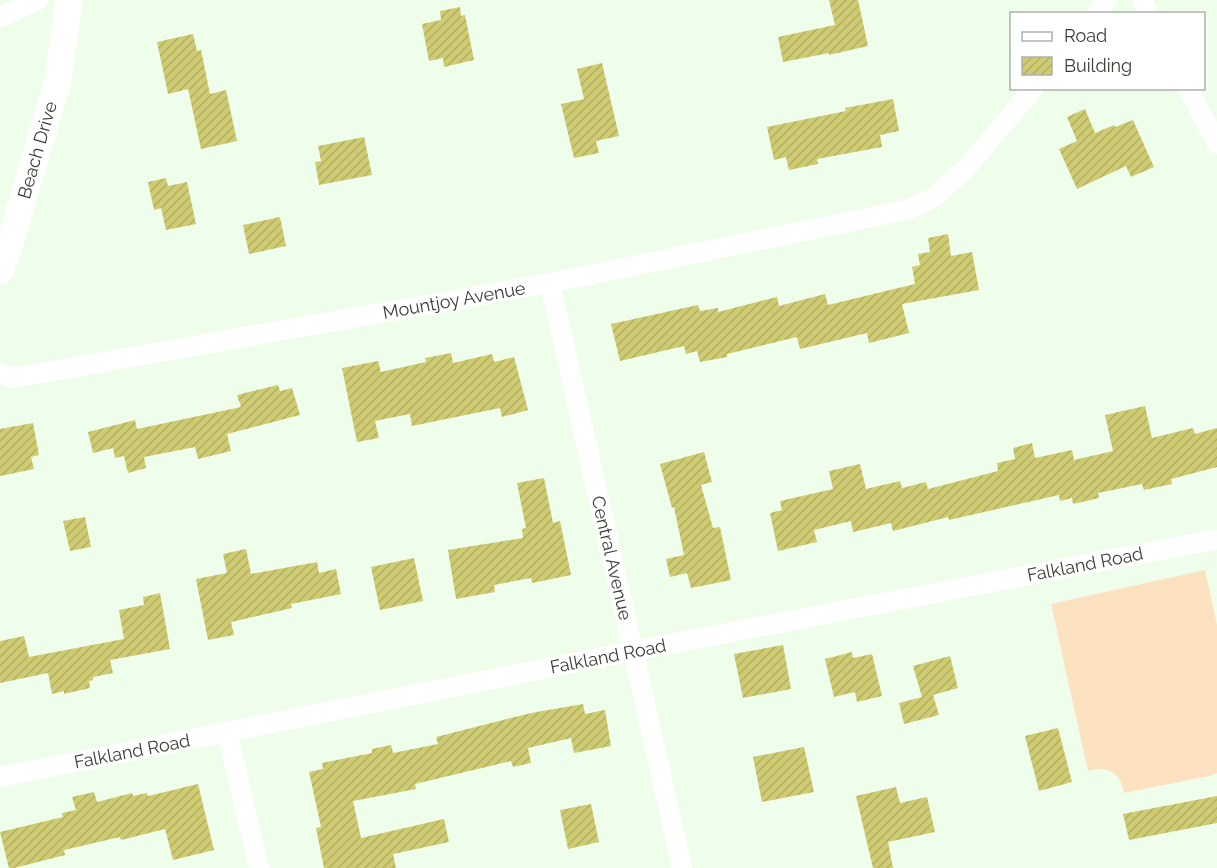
<svg xmlns="http://www.w3.org/2000/svg" width="1217" height="868" font-family="Raleway,sans-serif">
  <style>
    .garden { fill: #fce2c0 }
    .building { fill: url(#building-hatch) }
    .lines { fill: none; stroke-linecap: round; stroke-linejoin: round }
    .street { stroke: #fff; stroke-width: 20 }
    .secondary { stroke: #fff; stroke-width: 27 }
    .labels { text-anchor: middle; dominant-baseline: central; stroke-width: 5; stroke-linejoin: round; paint-order: stroke }
    .street-label { font-size: 18px; fill: #383f35; stroke: #fff }
  </style>
  <defs>
    <pattern id="building-hatch" width="6" height="6" patternUnits="userSpaceOnUse" patternTransform="scale(1.5)"><rect width="6" height="6" fill="#cfcb73"/><path d="M-1 1l2-2M0 6l6-6M5 7l2-2" fill="none" stroke="#b2af64"/></pattern>
  </defs>
  <rect width="100%" height="100%" fill="#effeea"/>
  <path class="garden" d="M 1205,570 L 1217,625 L 1217,773 L 1209,776 L 1124,793 C 1120,771 1108,766 1088,771 L 1051,604 Z"/>
  <g class="building">
    <path d="M 829,0 L 858,0 L 868,46 L 829,55 L 829,53 L 783,62 L 778,37 L 835,25 Z"/>
    <path d="M 460,7 L 461,16 L 465,15 L 474,60 L 444,67 L 443,58 L 429,61 L 422,24 L 441,20 L 440,11 Z"/>
    <path d="M 193,34 L 197,51 L 201,50 L 210,94 L 226,90 L 237,141 L 201,149 L 188,89 L 168,94 L 157,42 Z"/>
    <path d="M 602,63 L 619,136 L 596,141 L 599,153 L 574,158 L 561,104 L 584,99 L 577,69 Z"/>
    <path d="M 893,99 L 899,131 L 880,135 L 882,147 L 817,159 L 818,164 L 789,170 L 786,157 L 774,160 L 767,127 L 846,111 L 845,108 Z"/>
    <path d="M 1085,109 L 1095,133 L 1114,125 L 1115,127 L 1133,120 L 1154,167 L 1131,177 L 1126,166 L 1077,189 L 1059,149 L 1077,141 L 1067,117 Z"/>
    <path d="M 364,137 L 372,175 L 319,185 L 315,162 L 321,161 L 318,146 Z"/>
    <path d="M 166,178 L 168,186 L 187,182 L 196,224 L 166,230 L 161,208 L 154,210 L 148,182 Z"/>
    <path d="M 280,217 L 286,246 L 249,254 L 243,225 Z"/>
    <path d="M 948,234 L 951,256 L 972,252 L 979,290 L 902,304 L 909,333 L 869,343 L 867,333 L 800,349 L 797,337 L 727,354 L 727,357 L 700,362 L 697,351 L 686,354 L 684,346 L 620,361 L 611,324 L 698,305 L 700,311 L 718,308 L 718,312 L 777,297 L 779,306 L 825,294 L 828,305 L 915,284 L 912,267 L 920,265 L 918,254 L 930,252 L 928,238 Z"/>
    <path d="M 451,353 L 453,363 L 492,354 L 494,362 L 514,357 L 528,410 L 502,417 L 500,408 L 412,426 L 410,414 L 375,421 L 379,438 L 357,442 L 342,368 L 378,361 L 381,372 L 426,362 L 425,358 Z"/>
    <path d="M 278,385 L 280,391 L 292,388 L 300,415 L 227,434 L 231,451 L 198,459 L 195,447 L 144,457 L 146,468 L 128,473 L 124,456 L 115,458 L 113,448 L 93,453 L 88,432 L 135,420 L 137,429 L 241,407 L 237,395 Z"/>
    <path d="M 1145,406 L 1152,438 L 1193,428 L 1195,434 L 1217,428 L 1217,467 L 1171,479 L 1172,484 L 1144,490 L 1142,484 L 1098,493 L 1099,498 L 1073,504 L 1072,498 L 1060,501 L 1059,495 L 949,520 L 948,517 L 893,531 L 891,523 L 853,532 L 851,521 L 814,530 L 817,542 L 778,551 L 770,513 L 782,510 L 780,501 L 833,489 L 829,471 L 860,464 L 866,489 L 900,481 L 902,488 L 926,482 L 928,489 L 998,471 L 997,463 L 1015,459 L 1013,448 L 1032,443 L 1035,458 L 1072,450 L 1074,460 L 1113,451 L 1105,415 Z"/>
    <path d="M 33,423 L 39,455 L 31,457 L 34,469 L 0,476 L 0,429 Z"/>
    <path d="M 704,452 L 712,482 L 701,485 L 713,528 L 720,527 L 731,580 L 691,588 L 687,573 L 670,577 L 666,559 L 684,555 L 674,507 L 672,508 L 660,464 Z"/>
    <path d="M 544,478 L 553,523 L 560,521 L 571,575 L 532,583 L 531,578 L 494,585 L 495,592 L 456,599 L 448,550 L 523,538 L 522,529 L 526,528 L 517,483 Z"/>
    <path d="M 85,517 L 91,547 L 70,551 L 63,521 Z"/>
    <path d="M 246,549 L 251,574 L 317,562 L 319,573 L 336,569 L 341,594 L 291,604 L 292,608 L 231,622 L 234,635 L 208,640 L 196,579 L 227,573 L 223,554 Z"/>
    <path d="M 414,558 L 423,601 L 380,610 L 371,567 Z"/>
    <path d="M 160,593 L 170,649 L 110,660 L 113,673 L 93,677 L 93,680 L 89,681 L 90,688 L 64,694 L 64,691 L 52,694 L 48,673 L 0,683 L 0,641 L 24,636 L 29,657 L 124,639 L 119,610 L 144,605 L 143,597 Z"/>
    <path d="M 783,645 L 791,689 L 743,698 L 734,654 Z"/>
    <path d="M 852,652 L 853,658 L 872,654 L 882,696 L 857,702 L 855,692 L 834,697 L 825,659 Z"/>
    <path d="M 950,656 L 958,688 L 933,695 L 939,715 L 904,724 L 899,703 L 922,697 L 913,666 Z"/>
    <path d="M 583,704 L 585,714 L 605,710 L 611,746 L 574,753 L 571,738 L 528,748 L 531,763 L 513,767 L 511,761 L 415,784 L 416,789 L 353,801 L 361,838 L 444,819 L 449,842 L 393,854 L 396,868 L 324,868 L 316,828 L 321,827 L 309,772 L 323,769 L 322,763 L 372,753 L 372,749 L 391,745 L 393,753 L 438,744 L 436,737 L 531,713 Z"/>
    <path d="M 1058,728 L 1072,782 L 1039,791 L 1025,736 Z"/>
    <path d="M 804,747 L 814,792 L 762,802 L 753,757 Z"/>
    <path d="M 198,784 L 214,850 L 173,860 L 165,829 L 121,840 L 120,837 L 64,850 L 65,855 L 14,868 L 9,868 L 0,832 L 63,817 L 62,813 L 76,810 L 72,797 L 94,792 L 97,802 L 132,793 L 133,796 L 147,793 L 148,796 Z"/>
    <path d="M 896,787 L 900,803 L 927,797 L 935,832 L 888,842 L 893,868 L 873,868 L 856,796 Z"/>
    <path d="M 1217,796 L 1217,823 L 1129,840 L 1123,814 Z"/>
    <path d="M 591,804 L 599,842 L 568,849 L 560,810 Z"/>
  </g>
  <g class="lines">
    <g class="street">
      <path d="M 1142,0 L 1149,14"/>
      <path d="M 1096,14 L 1108,0"/>
      <path d="M 0,17 L 38,0"/>
      <path d="M 1188,88 L 1217,144"/>
      <path d="M 550,283 L 682,868"/>
      <path d="M 0,373 L 13,378 L 550,283 L 906,210 L 933,198 L 967,167 L 1034,88"/>
      <path d="M 227,732 L 259,868"/>
      <path d="M 0,777 L 633,651 L 1217,539"/>
    </g>
    <path class="secondary" d="M 0,271 L 8,250 L 58,80 L 69,0"/>
  </g>
  <g class="labels">
    <g class="street-label">
      <text transform="translate(37 150) rotate(-74)">Beach Drive</text>
      <text transform="translate(454 300) rotate(-10)">Mountjoy Avenue</text>
      <text transform="translate(612 558) rotate(77)">Central Avenue</text>
      <text transform="translate(1085 564) rotate(-11)">Falkland Road</text>
      <text transform="translate(608 656) rotate(-11)">Falkland Road</text>
      <text transform="translate(132 751) rotate(-11)">Falkland Road</text>
    </g>
  </g>
  <rect x="1010" y="12" width="195" height="78" fill="#ffffff" stroke="#afb2ae" stroke-width="1.5"/>
  <rect x="1022" y="32" width="30" height="9" fill="#ffffff" stroke="#afb2ae" stroke-width="1.5"/>
  <text x="1064" y="42" font-size="18" fill="#383f35">Road</text>
  <rect x="1022" y="57" width="30" height="18" fill="url(#building-hatch)" stroke="#afb2ae" stroke-width="1.5"/>
  <text x="1064" y="72" font-size="18" fill="#383f35">Building</text>
</svg>
